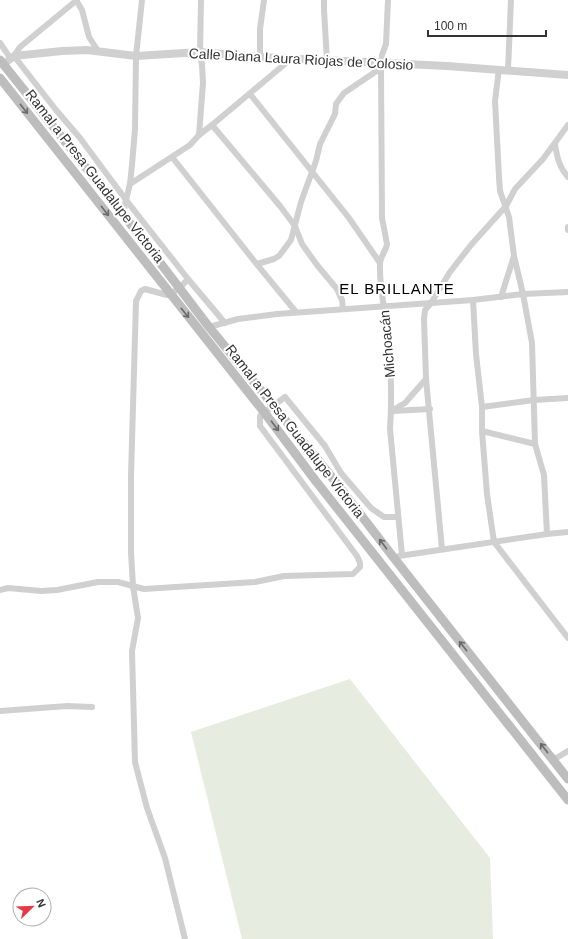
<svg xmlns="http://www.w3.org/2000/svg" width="568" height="939" font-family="Helvetica,sans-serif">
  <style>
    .green { fill: #e6ecdf }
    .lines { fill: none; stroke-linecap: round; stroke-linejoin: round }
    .minor { stroke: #d0d0d0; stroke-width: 6 }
    .tertiary { stroke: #d0d0d0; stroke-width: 8 }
    .secondary { stroke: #bdbdbd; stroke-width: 9 }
    .oneway { stroke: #6a6a6a }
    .labels { text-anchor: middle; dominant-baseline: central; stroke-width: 4; stroke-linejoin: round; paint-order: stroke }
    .street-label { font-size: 14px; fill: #333; stroke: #fff }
    .neighbourhood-label { font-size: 15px; letter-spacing: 1px; fill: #000; stroke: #fff }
  </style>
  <rect width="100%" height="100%" fill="#fff"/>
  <path class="green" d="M 350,679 L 490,858 L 493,939 L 242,939 L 191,732 Z"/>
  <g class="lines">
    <g class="minor">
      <path d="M 76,0 L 82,10 L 89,37 L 98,51"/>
      <path d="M 77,0 L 20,47 L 14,56 L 56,110 L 80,138 L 126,200 L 188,279 L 225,323"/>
      <path d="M 324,0 L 324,10 L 327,61"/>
      <path d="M 388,0 L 386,44 L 382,55 L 381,68 L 382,218 L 387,244 C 386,251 380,257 380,264 C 379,289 386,313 388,337 C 391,367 392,400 390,429 L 402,555"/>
      <path d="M 0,43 L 11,59"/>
      <path d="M 260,57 L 260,29 L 264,0"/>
      <path d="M 499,69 L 495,101 L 499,177 L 500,191 L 509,217 L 514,256 L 523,294 L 532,343 L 535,444 L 544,475 L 547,534"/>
      <path d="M 508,70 L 511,0"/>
      <path d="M 250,94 L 349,218 L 380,263"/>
      <path d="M 212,125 L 292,58"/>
      <path d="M 199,135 L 203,83 L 202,65 L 200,52 L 201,0"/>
      <path d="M 555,144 C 557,157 559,167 568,177"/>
      <path d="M 172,157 L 255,262 L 296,312"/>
      <path d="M 130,184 L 190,145 L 199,135 L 212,125 L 280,206 L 295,226 L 302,244 L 317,265 L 337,289 L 342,300 L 343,309"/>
      <path d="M 123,214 L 126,200 L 130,184 L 132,165 L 135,129 L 136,56 L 142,0"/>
      <path d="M 568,227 L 568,230"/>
      <path d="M 257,264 L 274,259 L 279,256 L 291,240 L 301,202 L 316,161 L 320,144 L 335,114 L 336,104 L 344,93 L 381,68"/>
      <path d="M 501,297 L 514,256"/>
      <path d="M 473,300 L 476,354 L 482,407 L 482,431 L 487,494 L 494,542 L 568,638"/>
      <path d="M 209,327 L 238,319 L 277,314 L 473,300 L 523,294 L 568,292"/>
      <path d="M 482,407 L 534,400 L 568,398"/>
      <path d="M 391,411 L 405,403 L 426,379"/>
      <path d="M 393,411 L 430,409"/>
      <path d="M 482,431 L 535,444"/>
      <path d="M 442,549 L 426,379 L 424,319 L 425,310 L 431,303 L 450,272 L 471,245 L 506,206 L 515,189 L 543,159 L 568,125"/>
      <path d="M 399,556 L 547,534 L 568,532"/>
      <path d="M 0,590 L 8,588 L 41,591 L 57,590 L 98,582 L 118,582 L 144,589 L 255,582 L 284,576 L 353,574 L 360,567 L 360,563 L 357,556 L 260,426 L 260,416 L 285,397 L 325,446 L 341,473 L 371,508 L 384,517 L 397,517"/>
      <path d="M 0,711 L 67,706 L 92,707"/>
      <path d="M 553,760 L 568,751"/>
      <path d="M 185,939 L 165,858 L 147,808 L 135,762 L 132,651 L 138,618 L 133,586 L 131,552 L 131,476 L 136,301 L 141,291 L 145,289 L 167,295 C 175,293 182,286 188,279"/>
    </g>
    <path class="tertiary" d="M 4,64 L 14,56 L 62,51 L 87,50 L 136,56 L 200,52 L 260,57 L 447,66 L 568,75"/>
    <g class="secondary">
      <path d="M 0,60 L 123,214 L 209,327 L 327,471 L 394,558 L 568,779"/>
      <path d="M 0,78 L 264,412 L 315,480 L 568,800"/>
    </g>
  </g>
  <defs><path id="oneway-shaft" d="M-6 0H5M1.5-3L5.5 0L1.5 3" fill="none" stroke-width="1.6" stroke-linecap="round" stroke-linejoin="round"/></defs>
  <g class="oneway">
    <use href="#oneway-shaft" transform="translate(24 109) rotate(52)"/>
    <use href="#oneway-shaft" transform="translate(105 211) rotate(52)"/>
    <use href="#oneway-shaft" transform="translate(185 313) rotate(51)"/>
    <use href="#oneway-shaft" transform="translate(275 426) rotate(53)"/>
    <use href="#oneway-shaft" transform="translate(383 544) rotate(-127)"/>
    <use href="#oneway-shaft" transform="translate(463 646) rotate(-128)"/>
    <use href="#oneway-shaft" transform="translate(544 748) rotate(-128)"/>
  </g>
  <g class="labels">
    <g class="street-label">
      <text transform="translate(301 59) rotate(3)">Calle Diana Laura Riojas de Colosio</text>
      <text transform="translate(95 176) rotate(52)">Ramal a Presa Guadalupe Victoria</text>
      <text transform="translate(387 344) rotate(-95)">Michoacán</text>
      <text transform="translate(295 431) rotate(52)">Ramal a Presa Guadalupe Victoria</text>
    </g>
    <g class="neighbourhood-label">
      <text x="397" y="288">EL BRILLANTE</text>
    </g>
  </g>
  <g transform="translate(32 907) rotate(67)"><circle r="19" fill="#ffffff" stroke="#adadad"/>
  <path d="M0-3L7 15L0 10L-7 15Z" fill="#e63946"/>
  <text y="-6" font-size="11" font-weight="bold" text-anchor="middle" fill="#333333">N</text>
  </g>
  <path d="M428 30v6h118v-6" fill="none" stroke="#333333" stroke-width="2"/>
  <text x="434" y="30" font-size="12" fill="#333333" stroke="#ffffff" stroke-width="3" paint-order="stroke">100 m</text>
</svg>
